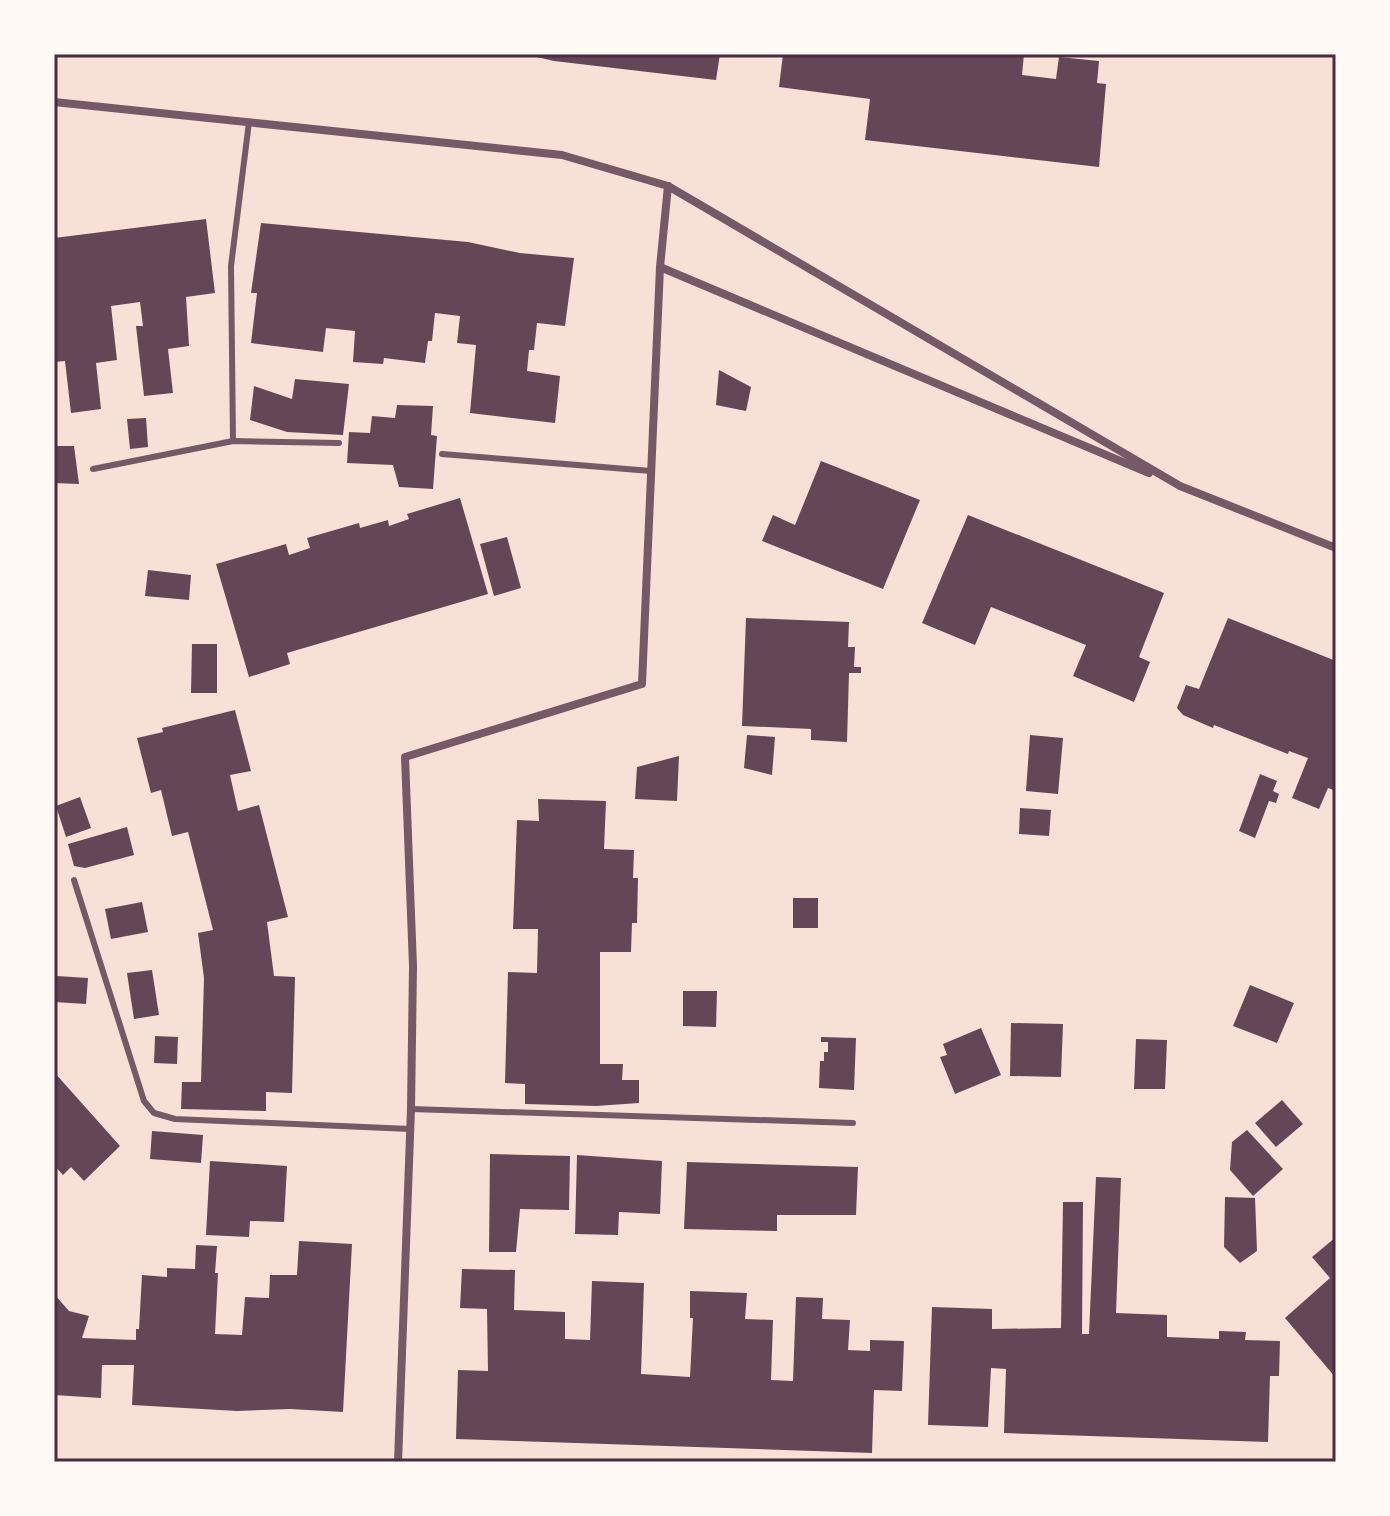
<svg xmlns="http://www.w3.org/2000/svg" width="1390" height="1516" font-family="'Titillium Web',sans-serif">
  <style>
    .building { fill: #644757 }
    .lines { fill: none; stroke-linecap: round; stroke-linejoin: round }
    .service { stroke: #755966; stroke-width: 6 }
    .minor { stroke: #755966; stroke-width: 8 }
    .neatline { fill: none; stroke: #4a2c40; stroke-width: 3 }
  </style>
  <rect width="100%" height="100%" fill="#f7e1d7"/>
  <g class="building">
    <path d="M 524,54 L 720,54 L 716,80 L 554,61 Z"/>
    <path d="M 783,54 L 1024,54 L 1022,75 L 1056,79 L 1059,57 L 1099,61 L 1097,83 L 1106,84 L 1099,167 L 865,140 L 870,99 L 779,87 Z"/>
    <path d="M 206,219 L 215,293 L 186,297 L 189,346 L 168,349 L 173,393 L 144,396 L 136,326 L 143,326 L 140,302 L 111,306 L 117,360 L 96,363 L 101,409 L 71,413 L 65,361 L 54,362 L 54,238 Z"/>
    <path d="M 261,223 L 468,242 L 520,253 L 574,258 L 565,326 L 537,323 L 534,350 L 529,350 L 527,371 L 560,376 L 555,423 L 470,413 L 476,345 L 457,343 L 460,316 L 435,313 L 432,341 L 428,341 L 425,363 L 384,358 L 383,364 L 353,362 L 355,331 L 326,328 L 323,352 L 251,343 L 257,293 L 251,293 Z"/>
    <path d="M 719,370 L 751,387 L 746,411 L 716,405 Z"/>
    <path d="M 295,379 L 349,384 L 343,435 L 287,432 L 250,420 L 254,386 L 292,399 Z"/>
    <path d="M 397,405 L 433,406 L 431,435 L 437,436 L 433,489 L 399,487 L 393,465 L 347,463 L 349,432 L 370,433 L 372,416 L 395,418 Z"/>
    <path d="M 146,418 L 148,447 L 130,449 L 127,419 Z"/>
    <path d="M 54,446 L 74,446 L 79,484 L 54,483 Z"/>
    <path d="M 821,461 L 920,500 L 883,589 L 762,541 L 773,515 L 795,525 Z"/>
    <path d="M 460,498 L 488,594 L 287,653 L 290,664 L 249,677 L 216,564 L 286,544 L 289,555 L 310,548 L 307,538 L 359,523 L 360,528 L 388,520 L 389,526 L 409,519 L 407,514 Z"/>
    <path d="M 968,515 L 1164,593 L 1139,657 L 1150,662 L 1134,702 L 1073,676 L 1086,645 L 991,607 L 975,645 L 922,623 Z"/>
    <path d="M 507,537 L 521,588 L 494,596 L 480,544 Z"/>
    <path d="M 148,570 L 191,575 L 189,600 L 145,596 Z"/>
    <path d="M 746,618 L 849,622 L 848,647 L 855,647 L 854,667 L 861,667 L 861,673 L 849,673 L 847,742 L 811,740 L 811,729 L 742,726 Z"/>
    <path d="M 1228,618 L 1336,661 L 1336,791 L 1328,788 L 1319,809 L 1292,798 L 1308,758 L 1289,751 L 1288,754 L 1214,725 L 1213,728 L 1183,715 L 1177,708 L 1186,685 L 1199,689 Z"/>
    <path d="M 192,644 L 217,644 L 217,693 L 191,693 Z"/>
    <path d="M 235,710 L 251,771 L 230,775 L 238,811 L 259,805 L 288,917 L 267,922 L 274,976 L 295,977 L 292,1093 L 266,1092 L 266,1111 L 181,1109 L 182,1082 L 201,1082 L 204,978 L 198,933 L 213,930 L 188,832 L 172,836 L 161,790 L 151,793 L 137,738 L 163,732 L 162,728 Z"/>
    <path d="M 747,735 L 775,737 L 772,775 L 744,768 Z"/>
    <path d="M 1030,735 L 1063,738 L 1058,794 L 1026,791 Z"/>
    <path d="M 679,756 L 677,801 L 635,799 L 637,767 Z"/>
    <path d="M 1260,774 L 1277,781 L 1273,791 L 1279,794 L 1276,803 L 1269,801 L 1255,838 L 1239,831 Z"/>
    <path d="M 80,797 L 91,828 L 66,837 L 56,806 Z"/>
    <path d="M 538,799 L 606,801 L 604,849 L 634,850 L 633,878 L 638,878 L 637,923 L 632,923 L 631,952 L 600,952 L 600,1064 L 623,1064 L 622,1080 L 639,1080 L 639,1103 L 596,1106 L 525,1104 L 525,1084 L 505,1083 L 508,972 L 537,973 L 538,929 L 513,929 L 517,820 L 539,821 Z"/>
    <path d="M 1020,808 L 1051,810 L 1049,836 L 1019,834 Z"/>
    <path d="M 127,827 L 134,855 L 85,868 L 74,866 L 68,844 Z"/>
    <rect x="793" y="898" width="25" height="30"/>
    <path d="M 142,902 L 148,932 L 111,939 L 105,909 Z"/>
    <path d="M 152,970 L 159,1015 L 134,1019 L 127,973 Z"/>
    <path d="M 57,976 L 88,978 L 86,1004 L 54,1002 Z"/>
    <path d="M 1250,985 L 1294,1003 L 1277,1043 L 1233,1026 Z"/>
    <path d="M 683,991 L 717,991 L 716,1027 L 683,1026 Z"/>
    <path d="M 1011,1023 L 1063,1024 L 1061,1077 L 1010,1076 Z"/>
    <path d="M 981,1028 L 1001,1075 L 955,1094 L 940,1057 L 947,1055 L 943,1044 Z"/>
    <path d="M 155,1036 L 178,1037 L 177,1064 L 154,1063 Z"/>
    <path d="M 821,1037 L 856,1038 L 854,1090 L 819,1088 L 820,1061 L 824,1061 L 824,1052 L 828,1052 L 828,1042 L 821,1042 Z"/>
    <path d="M 1136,1039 L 1167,1040 L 1165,1089 L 1134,1089 Z"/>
    <path d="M 54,1072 L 120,1146 L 84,1181 L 71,1167 L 63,1175 L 54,1165 Z"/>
    <path d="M 1282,1100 L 1303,1124 L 1276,1147 L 1255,1123 Z"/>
    <path d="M 1247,1130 L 1283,1169 L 1253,1196 L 1230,1170 L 1232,1142 Z"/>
    <path d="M 152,1131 L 203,1135 L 201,1163 L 150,1159 Z"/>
    <path d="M 490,1154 L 570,1156 L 569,1210 L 520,1209 L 516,1252 L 489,1252 Z"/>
    <path d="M 577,1155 L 662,1161 L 660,1214 L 619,1212 L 618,1235 L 575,1234 Z"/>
    <path d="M 210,1161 L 287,1166 L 284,1222 L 250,1221 L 249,1237 L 206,1235 Z"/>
    <path d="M 687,1162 L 858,1167 L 856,1215 L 777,1215 L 777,1231 L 684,1229 Z"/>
    <path d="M 1096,1177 L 1121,1178 L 1116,1313 L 1167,1315 L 1167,1337 L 1219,1339 L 1219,1331 L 1246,1332 L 1245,1340 L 1280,1341 L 1279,1376 L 1270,1376 L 1268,1442 L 1004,1433 L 1006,1369 L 991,1368 L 988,1427 L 928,1425 L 932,1307 L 992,1309 L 992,1329 L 1061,1328 L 1063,1202 L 1083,1202 L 1082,1334 L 1089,1334 Z"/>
    <path d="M 1225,1197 L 1255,1198 L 1257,1251 L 1240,1263 L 1224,1247 Z"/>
    <path d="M 1336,1237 L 1336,1378 L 1285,1318 L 1330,1278 L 1312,1257 Z"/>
    <path d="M 299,1241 L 352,1244 L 343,1412 L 290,1409 L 237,1411 L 132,1405 L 134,1365 L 102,1365 L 101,1398 L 54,1395 L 54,1294 L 69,1311 L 89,1316 L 82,1338 L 136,1340 L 136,1329 L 139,1329 L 142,1275 L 167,1277 L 167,1268 L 195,1269 L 196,1245 L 217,1246 L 215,1273 L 218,1273 L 215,1334 L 242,1335 L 245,1297 L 269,1298 L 270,1275 L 297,1275 Z"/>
    <path d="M 462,1269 L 515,1270 L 514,1310 L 565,1312 L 565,1339 L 590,1340 L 592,1281 L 644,1283 L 641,1374 L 690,1377 L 693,1318 L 690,1318 L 690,1291 L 747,1293 L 745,1319 L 773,1320 L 771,1380 L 793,1381 L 796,1297 L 823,1298 L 822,1319 L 850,1320 L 848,1350 L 870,1351 L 870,1340 L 904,1341 L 902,1391 L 874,1390 L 872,1453 L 456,1439 L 458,1370 L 488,1371 L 487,1309 L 460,1308 Z"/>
  </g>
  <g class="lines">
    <g class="service">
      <path d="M 233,441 L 231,266 L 249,122"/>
      <path d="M 442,454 L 651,471"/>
      <path d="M 93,469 L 233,441 L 339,443"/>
      <path d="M 74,880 L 144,1101 L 154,1113 L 175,1119 L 410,1129"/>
      <path d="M 411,1109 L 853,1123"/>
    </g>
    <g class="minor">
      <path d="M 54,102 L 562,155 L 668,186 L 1180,486 L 1336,548"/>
      <path d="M 660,267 L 1149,473"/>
      <path d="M 398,1462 L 411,1109 L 413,966 L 405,757 L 642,684 L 660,267 L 668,186"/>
    </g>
  </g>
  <rect width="1390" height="1516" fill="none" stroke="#fffaf5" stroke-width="112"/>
  <rect x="56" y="56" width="1278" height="1404" class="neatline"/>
</svg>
